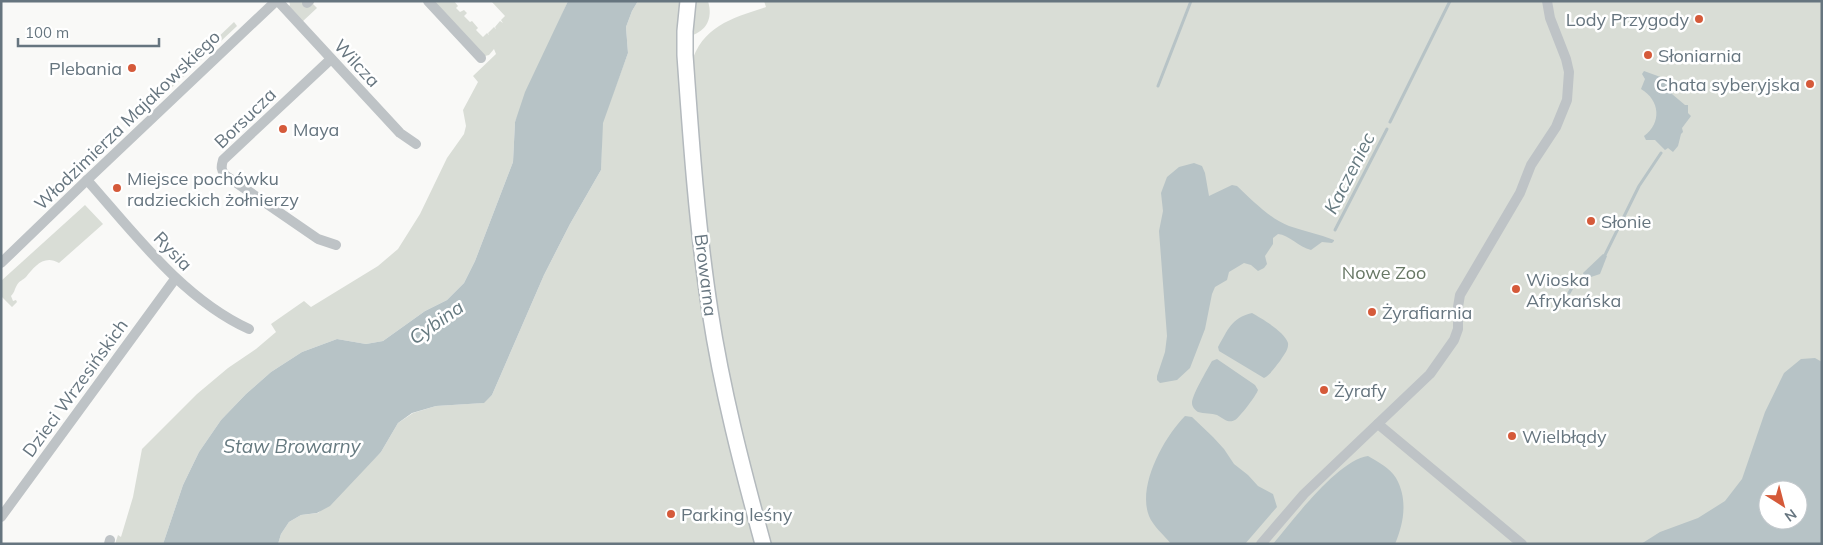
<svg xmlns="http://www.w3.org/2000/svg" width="1823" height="545" font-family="Mulish,sans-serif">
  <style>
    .green { fill: #d9ddd6; fill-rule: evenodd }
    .water { fill: #b7c3c6; fill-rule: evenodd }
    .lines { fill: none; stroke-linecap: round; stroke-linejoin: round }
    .stream { stroke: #b7c3c6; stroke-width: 3 }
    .secondary-casing { stroke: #b3b9bd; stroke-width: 18 }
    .street { stroke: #bec3c6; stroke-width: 10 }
    .secondary { stroke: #fff; stroke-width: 15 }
    .poi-dot { fill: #d55a3a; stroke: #fff; stroke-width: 2 }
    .labels { text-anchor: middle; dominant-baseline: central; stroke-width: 5; stroke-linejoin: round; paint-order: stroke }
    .poi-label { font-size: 18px; fill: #66757f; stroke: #fff; text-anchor: start }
    .street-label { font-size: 18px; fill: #66757f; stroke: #fff }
    .park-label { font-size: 18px; fill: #687865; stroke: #fff }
    .water-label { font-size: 19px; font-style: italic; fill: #667a80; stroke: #fff }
  </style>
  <rect width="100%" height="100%" fill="#f9f9f7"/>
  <g class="green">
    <path d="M 289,1 L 315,1 L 313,4 L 317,8 L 302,22 L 288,7 L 290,5 Z"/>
    <path d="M 438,1 L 454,1 L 458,6 L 456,8 L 460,12 L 464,10 L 467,13 L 464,16 L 470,22 L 472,21 L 478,28 L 476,30 L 483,37 L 487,33 L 489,35 L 488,33 L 494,27 L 496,29 L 495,27 L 500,21 L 503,23 L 501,20 L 505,16 L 491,1 L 568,1 L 515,122 L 513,162 L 475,261 L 464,283 L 447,300 L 425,311 L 383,341 L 366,344 L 337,339 L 302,352 L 271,372 L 246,394 L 221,420 L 199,452 L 183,485 L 163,544 L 115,544 L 118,535 L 121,537 L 133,497 L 142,449 L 197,394 L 228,368 L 256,349 L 276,332 L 271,324 L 304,301 L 311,307 L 378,266 L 398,249 L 420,214 L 447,158 L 464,134 L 466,126 L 463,110 L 478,82 L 473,76 L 496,54 L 494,49 L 489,55 L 485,56 L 435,3 Z"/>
    <path d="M 638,1 L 683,1 L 698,263 L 759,544 L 278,544 L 281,534 L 289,522 L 301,515 L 318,513 L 381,452 L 398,423 L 413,413 L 436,406 L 483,403 L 492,395 L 544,275 L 570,224 L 601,170 L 602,123 L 628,53 L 626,27 L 632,11 Z"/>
    <path d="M 693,1 L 708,1 C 713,18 707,31 690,36 Z"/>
    <path d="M 764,1 L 1822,1 L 1822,544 L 768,544 L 744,454 L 714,310 L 691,64 C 702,26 732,18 766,7 ZM 1768,490 L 1798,490 L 1798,520 L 1768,520 Z"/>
    <path d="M 234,22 L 237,26 L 168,91 L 165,88 Z"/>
    <path d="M 85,205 L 103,224 L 59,263 C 44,254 34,267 26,277 C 23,280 19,281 17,285 C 14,290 15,292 11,296 L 13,301 L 16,300 L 17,302 L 12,307 L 1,296 L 1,281 Z"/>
  </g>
  <g class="water">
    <path d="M 568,1 L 638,1 L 632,11 L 626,27 L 628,53 L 603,123 L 601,170 L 570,224 L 544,275 L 492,395 L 484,403 L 436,406 L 412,413 L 398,423 L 381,452 L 330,506 L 317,513 L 301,515 L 289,522 L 281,534 L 278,544 L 163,544 L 183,485 L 199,452 L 221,420 L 246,394 L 271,372 L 302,352 L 337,339 L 366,344 L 383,341 L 425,311 L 447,300 L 464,283 L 475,261 L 513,162 L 515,122 L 525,92 Z"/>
    <path d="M 1644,71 L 1666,79 L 1665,84 L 1674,88 L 1672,94 L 1685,105 L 1688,105 L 1688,113 L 1691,116 L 1682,128 L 1683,132 L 1681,134 L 1678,146 L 1673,152 L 1668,148 L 1665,150 L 1655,140 L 1646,140 L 1644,136 C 1662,123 1660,100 1641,89 L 1645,79 L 1642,74 Z"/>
    <path d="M 1194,163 L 1202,166 L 1205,173 L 1209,196 L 1232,185 L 1237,186 C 1252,200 1269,218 1289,226 C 1304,231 1319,234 1334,240 L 1334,241 L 1332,243 L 1322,242 L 1311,250 C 1299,247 1289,235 1278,234 L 1273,238 L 1273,244 L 1265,256 L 1267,264 L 1264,268 L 1258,271 L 1251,265 L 1244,263 L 1229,272 L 1227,280 L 1215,287 L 1212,294 L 1205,329 L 1190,368 L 1177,380 L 1160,383 L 1157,380 L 1157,376 L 1165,352 L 1167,336 L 1159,231 L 1163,211 L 1161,193 L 1167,177 L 1179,167 Z"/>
    <path d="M 1603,254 L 1607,256 L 1600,274 L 1585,279 L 1583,273 Z"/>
    <path d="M 1252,313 C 1261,318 1285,332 1288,343 C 1289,350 1283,356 1280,361 C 1275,367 1271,374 1264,378 L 1219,351 L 1218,347 C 1228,330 1231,318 1252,313 Z"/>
    <path d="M 1815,358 L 1822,362 L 1822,544 L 1641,544 L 1660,532 L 1698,518 L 1725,501 L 1742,479 L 1765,412 L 1784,373 L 1801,359 ZM 1768,490 L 1798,490 L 1798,520 L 1768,520 Z"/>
    <path d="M 1217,359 L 1255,385 L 1258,390 C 1256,396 1239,418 1235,420 C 1228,424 1223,418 1217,415 C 1212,413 1204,414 1198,412 C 1195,410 1192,407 1192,403 C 1192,395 1207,370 1212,361 Z"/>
    <path d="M 1185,416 L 1192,417 L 1213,437 L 1224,449 L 1234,464 L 1248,475 L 1258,486 L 1273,494 L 1277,507 L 1245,544 L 1171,544 C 1164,535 1153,526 1149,516 C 1137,486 1164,437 1185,416 Z"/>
    <path d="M 1368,456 C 1378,462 1390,468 1396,478 C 1408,499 1404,523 1395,544 L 1273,544 C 1293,520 1338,460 1368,456 Z"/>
  </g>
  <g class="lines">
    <g class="stream">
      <path d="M 1158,86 L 1191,1"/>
      <path d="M 1390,122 L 1450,1"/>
      <path d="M 1335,230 L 1387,129"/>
      <path d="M 1604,257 L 1639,186 L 1661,153"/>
      <path d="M 1569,293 L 1573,286 L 1588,274"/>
    </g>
    <g class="secondary-casing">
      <path id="secondary" d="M 688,1 L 685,31 L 685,55 C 691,140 697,227 710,311 C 722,390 742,467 763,544"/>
    </g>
    <g class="street">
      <path d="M 278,1 L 400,133 L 416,144"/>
      <path d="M 428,1 L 481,58"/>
      <path d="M 307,3 L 309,1"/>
      <path d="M 331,59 L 223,160 C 221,167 221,170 225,175 L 318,239 L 336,245"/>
      <path d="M 87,180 C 134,233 183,299 249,329"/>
      <path d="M 1,263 L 87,180 L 276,1"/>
      <path d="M 1378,424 L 1522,544"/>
      <path d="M 1,517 L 175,279"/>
      <path d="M 109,544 L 110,540"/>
      <path d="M 1261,544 L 1304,494 L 1430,374 L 1454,340 L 1458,329 L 1458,307 L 1460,295 L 1520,193 L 1531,165 L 1556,127 L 1567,100 L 1569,72 L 1566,59 L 1550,18 L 1547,1"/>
    </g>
    <use href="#secondary" class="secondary"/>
  </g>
  <g class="poi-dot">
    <circle cx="1699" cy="19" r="5"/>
    <circle cx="1648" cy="55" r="5"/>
    <circle cx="132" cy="68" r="5"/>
    <circle cx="1810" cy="84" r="5"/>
    <circle cx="283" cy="129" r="5"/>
    <circle cx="117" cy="188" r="5"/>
    <circle cx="1591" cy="221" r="5"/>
    <circle cx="1516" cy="289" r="5"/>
    <circle cx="1372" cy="312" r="5"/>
    <circle cx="1324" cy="390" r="5"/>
    <circle cx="1512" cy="436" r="5"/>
    <circle cx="671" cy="514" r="5"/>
  </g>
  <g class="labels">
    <g class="poi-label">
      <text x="1689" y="19" text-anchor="end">Lody Przygody</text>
      <text x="1658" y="55">Słoniarnia</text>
      <text x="122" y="68" text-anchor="end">Plebania</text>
      <text x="1800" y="84" text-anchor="end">Chata syberyjska</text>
      <text x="293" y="129">Maya</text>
      <text x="127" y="178">Miejsce pochówku<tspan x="127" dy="21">radzieckich żołnierzy</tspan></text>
      <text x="1601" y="221">Słonie</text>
      <text x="1526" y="279">Wioska<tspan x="1526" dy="21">Afrykańska</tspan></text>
      <text x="1382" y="312">Żyrafiarnia</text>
      <text x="1334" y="390">Żyrafy</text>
      <text x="1522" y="436">Wielbłądy</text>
      <text x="681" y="514">Parking leśny</text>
    </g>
    <g class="street-label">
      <text transform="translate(357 63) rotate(47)">Wilcza</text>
      <text transform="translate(245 118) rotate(-44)">Borsucza</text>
      <text transform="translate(127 120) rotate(-44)">Włodzimierza Majakowskiego</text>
      <text transform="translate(173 251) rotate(46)">Rysia</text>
      <text transform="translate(706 275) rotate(83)">Browarna</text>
      <text transform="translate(75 388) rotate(-54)">Dzieci Wrzesińskich</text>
    </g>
    <g class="park-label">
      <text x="1384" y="272">Nowe Zoo</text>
    </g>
    <g class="water-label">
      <text transform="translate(1349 173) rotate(-63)">Kaczeniec</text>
      <text transform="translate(436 322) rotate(-35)">Cybina</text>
      <text x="292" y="446">Staw Browarny</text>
    </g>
  </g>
  <rect width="1823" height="545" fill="none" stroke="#66757f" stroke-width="5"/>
  <g transform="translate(1783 505) rotate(144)"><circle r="24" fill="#ffffff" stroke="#c2c8cc"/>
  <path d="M0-4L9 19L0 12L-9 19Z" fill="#d55a3a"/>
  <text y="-8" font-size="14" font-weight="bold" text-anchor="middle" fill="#66757f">N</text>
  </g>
  <path d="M18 38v8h141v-8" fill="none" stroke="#66757f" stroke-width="2.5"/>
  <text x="25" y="38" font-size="15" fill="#66757f" stroke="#ffffff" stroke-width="4" paint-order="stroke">100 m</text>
</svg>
